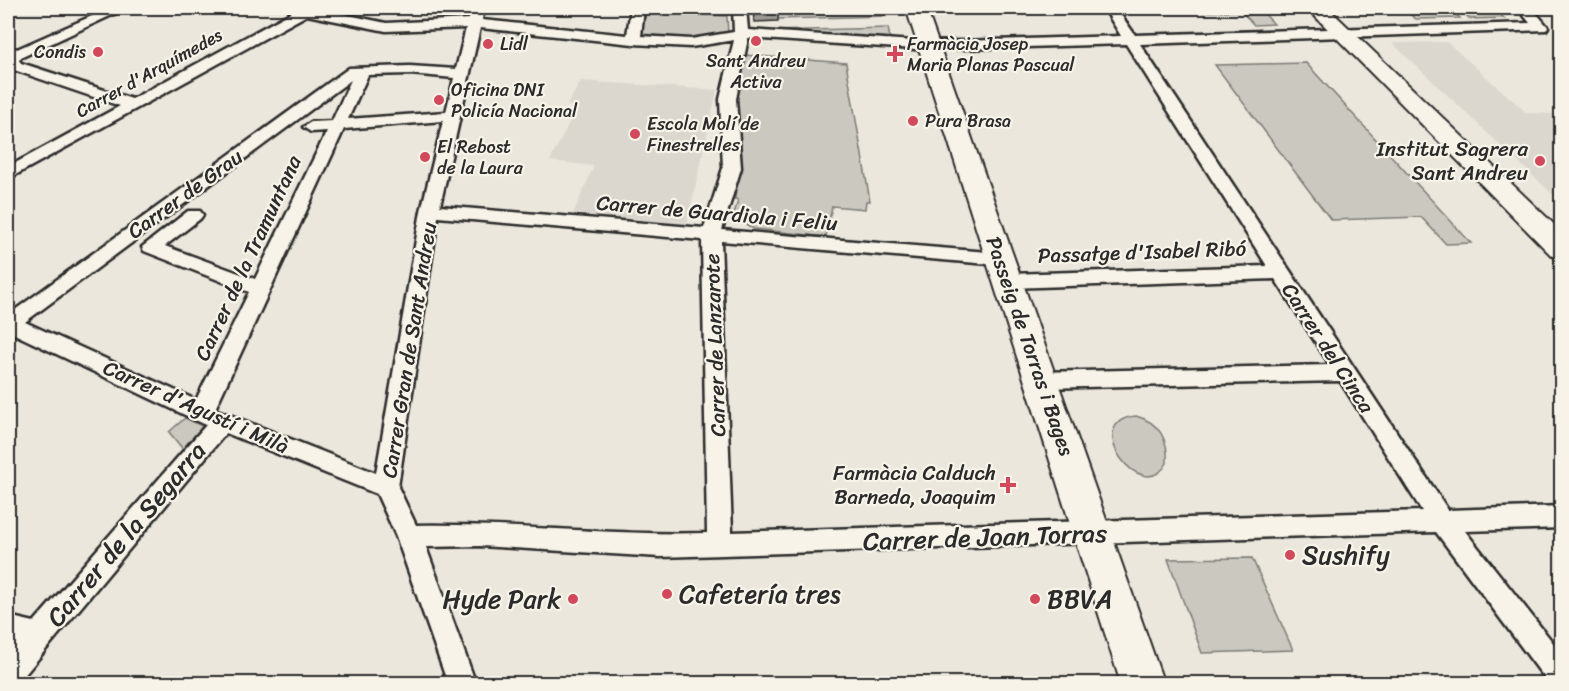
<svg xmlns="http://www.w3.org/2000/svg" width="1569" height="691" font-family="Sriracha,sans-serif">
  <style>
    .built { fill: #dbd7ce }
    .green { fill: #cbc8bf; stroke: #7b7a75; stroke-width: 1.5 }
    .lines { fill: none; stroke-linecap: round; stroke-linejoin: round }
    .street-casing { stroke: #2b2b2b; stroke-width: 5 }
    .secondary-casing { stroke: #2b2b2b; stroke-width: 4 }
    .street { fill: #f7f3e8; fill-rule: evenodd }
    .secondary { fill: #f7f3e8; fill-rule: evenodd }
    .wall { fill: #9c9993; stroke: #2b2b2b; stroke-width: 1.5 }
    .poi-dot { fill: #d1495b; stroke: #f7f3e8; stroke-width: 2 }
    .labels { text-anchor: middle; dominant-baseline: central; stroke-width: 4.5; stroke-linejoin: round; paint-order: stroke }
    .far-poi-label { font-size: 18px; fill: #2b2b2b; stroke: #f7f3e8; text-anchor: start }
    .far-street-label { font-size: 18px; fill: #2b2b2b; stroke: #f7f3e8 }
    .poi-label { font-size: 21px; fill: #2b2b2b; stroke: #f7f3e8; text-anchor: end }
    .street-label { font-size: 21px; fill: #2b2b2b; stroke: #f7f3e8 }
    .near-street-label { font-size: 26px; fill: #2b2b2b; stroke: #f7f3e8 }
    .near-poi-label { font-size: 26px; fill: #2b2b2b; stroke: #f7f3e8; text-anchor: start }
  </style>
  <rect width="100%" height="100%" fill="#ebe7dd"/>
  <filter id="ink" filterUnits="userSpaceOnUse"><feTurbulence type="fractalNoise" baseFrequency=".0167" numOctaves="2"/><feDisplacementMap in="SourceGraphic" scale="12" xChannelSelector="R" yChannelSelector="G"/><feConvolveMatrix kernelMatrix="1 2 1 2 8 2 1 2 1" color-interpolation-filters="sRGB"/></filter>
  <g filter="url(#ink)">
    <g class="built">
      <path d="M 1447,42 L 1527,113 L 1554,114 L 1561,120 L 1561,202 L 1392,43 Z"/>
      <path d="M 581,81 L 717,90 L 687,224 L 573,214 L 594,166 L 550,161 L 577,107 L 567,105 Z"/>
    </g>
    <g class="green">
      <path d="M 776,8 L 883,8 L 886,16 L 778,19 Z"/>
      <path d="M 1168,8 L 1259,8 L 1274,24 L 1254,25 L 1241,11 L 1172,12 Z"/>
      <path d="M 1402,8 L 1448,8 L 1460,18 L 1416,19 Z"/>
      <path d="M 1458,8 L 1493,8 L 1504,18 L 1470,19 Z"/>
      <path d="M 646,11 L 727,16 L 728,35 L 701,40 L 641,37 Z"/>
      <path d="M 888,28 L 890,38 L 886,40 L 768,31 Z"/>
      <path d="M 744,55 L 846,63 L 870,201 L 866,201 L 865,209 L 832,206 L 826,237 L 754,229 L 733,217 L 738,200 L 735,199 L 739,148 L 728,99 Z"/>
      <path d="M 1306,63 L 1471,243 L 1446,244 L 1421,217 L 1331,220 L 1215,65 Z"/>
      <path d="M 1136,416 C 1159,422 1169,440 1167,463 C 1142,508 1079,421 1136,416 Z"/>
      <path d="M 185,418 L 206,428 L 186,453 L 169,432 Z"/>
      <path d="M 1252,558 L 1293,650 L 1202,653 L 1168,559 Z"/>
    </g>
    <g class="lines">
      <g class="street-casing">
        <path id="street" d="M 110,8 L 127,8 L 18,59 L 21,63 L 132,99 L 292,12 L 287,8 L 315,8 L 386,23 L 469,19 L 472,8 L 484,8 L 482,20 L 627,35 L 631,8 L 644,8 L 641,36 L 691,39 L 734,32 L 733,8 L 746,8 L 748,30 L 929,42 L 1121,36 L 1104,8 L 1116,8 L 1135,35 L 1530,23 L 1518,8 L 1532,8 L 1548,27 L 1546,30 L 1140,44 L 1448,510 L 1562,506 L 1562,528 L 1465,531 L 1562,654 L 1562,684 L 1549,684 L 1436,532 L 660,557 L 480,546 L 426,547 L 476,684 L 448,684 L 396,536 L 377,494 L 226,433 L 18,683 L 8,684 L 8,652 L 15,644 L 8,642 L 8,616 L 34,622 L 206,425 L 8,331 L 8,315 L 349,68 L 410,66 L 456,69 L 466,28 L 386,31 L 307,15 L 8,179 L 8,167 L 120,106 L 11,69 L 8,64 L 8,53 ZM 480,28 L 633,44 L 691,47 L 734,40 L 720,99 L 723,168 L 704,228 L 440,206 ZM 748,38 L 929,50 L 1126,44 L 1267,266 L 1008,274 L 1001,276 L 998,281 L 1001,286 L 1008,288 L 1275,279 L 1330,365 L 1041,372 L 1033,374 L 1030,380 L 1033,386 L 1041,388 L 1340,381 L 1422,511 L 732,532 L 721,241 L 1000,265 L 1007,263 L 1010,259 L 1007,255 L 1000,253 L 722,230 L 741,168 L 736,99 ZM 410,74 L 454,78 L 446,112 L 348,119 L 368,75 ZM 351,80 L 332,121 L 311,122 L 303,127 L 311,132 L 327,131 L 255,279 L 165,246 L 200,219 L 203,215 L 200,211 L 188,211 L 142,247 L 144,251 L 249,292 L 196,400 L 25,322 ZM 443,121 L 421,211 L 376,473 L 215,409 L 344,129 ZM 438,217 L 702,240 L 707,533 C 610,536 513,523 416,525 L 398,487 Z"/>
      </g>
      <g class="secondary-casing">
        <g id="secondary">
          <path d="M 906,8 L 926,8 L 1164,684 L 1121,684 Z"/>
          <path d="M 1307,8 L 1328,8 L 1562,232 L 1562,258 L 1552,256 Z"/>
          <path d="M 8,47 L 16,48 L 21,57 L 18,62 L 8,63 Z"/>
        </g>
      </g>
      <use href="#street" class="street"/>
      <use href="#secondary" class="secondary"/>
    </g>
    <path class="wall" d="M 753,8 L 778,8 L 778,21 L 754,22 Z"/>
  </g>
  <g class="poi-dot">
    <circle cx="756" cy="41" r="6"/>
    <circle cx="488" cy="44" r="6"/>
    <circle cx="98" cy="52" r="6"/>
    <path d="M892 45h6v6h6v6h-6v6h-6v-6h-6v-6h6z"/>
    <circle cx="439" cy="100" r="6"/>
    <circle cx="913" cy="121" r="6"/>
    <circle cx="635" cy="134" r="6"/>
    <circle cx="425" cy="157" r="6"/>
    <circle cx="1540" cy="161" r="6"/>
    <path d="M1005 476h6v6h6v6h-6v6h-6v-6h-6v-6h6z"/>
    <circle cx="1290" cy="555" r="6"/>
    <circle cx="667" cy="594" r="6"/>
    <circle cx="573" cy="599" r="6"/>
    <circle cx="1035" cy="599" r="6"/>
  </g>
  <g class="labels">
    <g class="far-poi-label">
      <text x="500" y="44">Lidl</text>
      <text x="907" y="44">Farmàcia Josep<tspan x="907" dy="21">Maria Planas Pascual</tspan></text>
      <text x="86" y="52" text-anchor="end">Condis</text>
      <text x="756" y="61" text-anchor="middle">Sant Andreu<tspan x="756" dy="21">Activa</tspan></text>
      <text x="451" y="90">Oficina DNI<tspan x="451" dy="21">Policía Nacional</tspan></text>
      <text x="925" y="121">Pura Brasa</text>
      <text x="647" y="124">Escola Molí de<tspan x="647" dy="21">Finestrelles</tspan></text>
      <text x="437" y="147">El Rebost<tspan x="437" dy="21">de la Laura</tspan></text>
    </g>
    <g class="far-street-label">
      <text transform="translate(149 73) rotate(-29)">Carrer d'Arquímedes</text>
    </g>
    <g class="poi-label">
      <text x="1528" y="149">Institut Sagrera<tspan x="1528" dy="24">Sant Andreu</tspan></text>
      <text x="996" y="473">Farmàcia Calduch<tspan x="996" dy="24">Barneda, Joaquim</tspan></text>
    </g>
    <g class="street-label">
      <text transform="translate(185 194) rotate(-36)">Carrer de Grau</text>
      <text transform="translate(717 213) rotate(5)">Carrer de Guardiola i Feliu</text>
      <text transform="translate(1142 252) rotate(-2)">Passatge d'Isabel Ribó</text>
      <text transform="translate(248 258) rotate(-65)">Carrer de la Tramuntana</text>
      <text transform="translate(715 345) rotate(-92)">Carrer de Lanzarote</text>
      <text transform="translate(1030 346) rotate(71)">Passeig de Torras i Bages</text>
      <text transform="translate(1328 348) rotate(57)">Carrer del Cinca</text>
      <text transform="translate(409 350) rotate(-81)">Carrer Gran de Sant Andreu</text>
      <text transform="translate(196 407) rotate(24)">Carrer d'Agustí i Milà</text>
    </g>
    <g class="near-street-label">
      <text transform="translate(126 534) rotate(-50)">Carrer de la Segarra</text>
      <text transform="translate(985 537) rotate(-2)">Carrer de Joan Torras</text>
    </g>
    <g class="near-poi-label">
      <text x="1302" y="555">Sushify</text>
      <text x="679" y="594">Cafetería tres</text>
      <text x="561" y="599" text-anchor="end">Hyde Park</text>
      <text x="1047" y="599">BBVA</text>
    </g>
  </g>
  <rect width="1569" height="691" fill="none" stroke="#f7f3e8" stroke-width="30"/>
  <rect x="15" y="15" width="1539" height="661" fill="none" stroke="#2b2b2b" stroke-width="2" filter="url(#ink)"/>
</svg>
